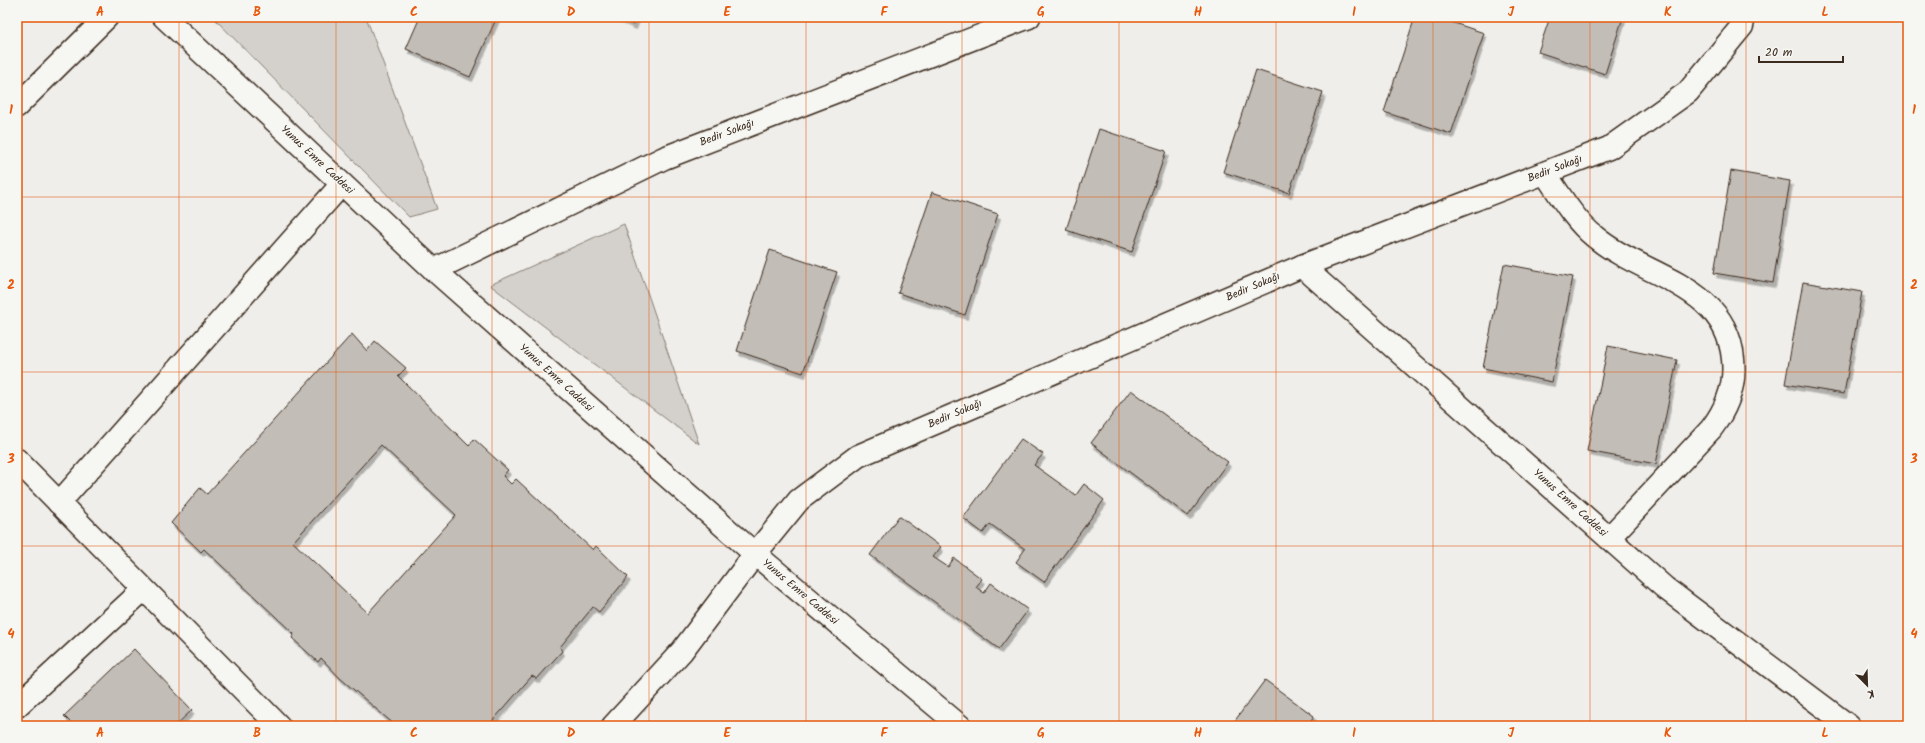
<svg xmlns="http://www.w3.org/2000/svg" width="1925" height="743" font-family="Kalam,sans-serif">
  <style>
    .green { fill: #d4d1cc; stroke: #887e75 }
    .building { fill: #c2bdb7; stroke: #3b2a1e; fill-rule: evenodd; filter: url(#shadow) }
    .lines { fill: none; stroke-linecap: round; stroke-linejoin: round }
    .street-casing { stroke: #3b2a1e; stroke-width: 25 }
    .street { stroke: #f6f6f2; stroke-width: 22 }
    .grid { fill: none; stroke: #e8590c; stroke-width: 1; stroke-opacity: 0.55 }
    .labels { text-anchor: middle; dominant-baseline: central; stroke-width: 3; stroke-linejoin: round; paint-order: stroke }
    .street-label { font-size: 11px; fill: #3b2a1e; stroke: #f6f6f2 }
    .neatline { fill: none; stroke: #e8590c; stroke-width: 1.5 }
    .grid-label { font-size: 13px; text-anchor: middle; font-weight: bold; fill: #e8590c }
  </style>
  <defs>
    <filter id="shadow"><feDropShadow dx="2.5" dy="4.5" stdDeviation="0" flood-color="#0004"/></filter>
  </defs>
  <rect width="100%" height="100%" fill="#efeeea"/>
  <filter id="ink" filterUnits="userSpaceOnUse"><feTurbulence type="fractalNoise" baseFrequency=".025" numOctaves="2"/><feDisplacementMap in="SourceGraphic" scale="8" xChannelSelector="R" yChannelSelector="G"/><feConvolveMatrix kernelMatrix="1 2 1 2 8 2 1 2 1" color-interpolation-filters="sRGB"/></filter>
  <g filter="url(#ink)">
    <g class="green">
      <path d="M 213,17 L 366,17 L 437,209 L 409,217 Z"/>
      <path d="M 624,224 L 699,444 L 490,285 Z"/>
    </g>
    <g class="building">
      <path d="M 420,17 L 497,17 L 470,77 L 406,49 Z"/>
      <path d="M 616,17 L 637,17 L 634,25 Z"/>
      <path d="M 1415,17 L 1436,17 L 1484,33 L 1451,134 L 1384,112 Z"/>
      <path d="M 1550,17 L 1623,17 L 1605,74 L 1538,52 Z"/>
      <path d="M 1256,70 L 1323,92 L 1289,193 L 1223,172 Z"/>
      <path d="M 1099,129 L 1166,151 L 1132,252 L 1066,230 Z"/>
      <path d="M 1731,171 L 1790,181 L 1773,283 L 1714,273 Z"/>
      <path d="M 932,192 L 998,214 L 965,315 L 898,293 Z"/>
      <path d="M 770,250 L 837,272 L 803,373 L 737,351 Z"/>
      <path d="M 1504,264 L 1573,277 L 1552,382 L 1483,368 Z"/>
      <path d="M 1803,282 L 1862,292 L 1844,394 L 1785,384 Z"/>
      <path d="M 352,334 L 367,351 L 375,341 L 406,368 L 398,376 L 469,446 L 474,439 L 508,470 L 503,476 L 511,484 L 516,479 L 593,550 L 596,546 L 628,577 L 599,612 L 593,607 L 560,647 L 562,651 L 537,679 L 532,676 L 488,726 L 396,726 L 340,678 L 321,658 L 318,662 L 292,638 L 294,634 L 204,549 L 201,552 L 171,523 L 200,488 L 207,494 ZM 381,445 L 456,515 L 368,613 L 293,542 Z"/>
      <path d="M 1608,346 L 1677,360 L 1656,464 L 1587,451 Z"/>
      <path d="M 1131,390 L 1228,462 L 1188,516 L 1091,443 Z"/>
      <path d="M 1021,439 L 1043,454 L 1034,465 L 1076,495 L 1084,484 L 1104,500 L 1044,582 L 1016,562 L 1025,549 L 990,524 L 983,533 L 963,518 Z"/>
      <path d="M 899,516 L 941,547 L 933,557 L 948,567 L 954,558 L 982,579 L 976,587 L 984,593 L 991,583 L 1028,610 L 999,649 L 870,555 Z"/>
      <path d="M 134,649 L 192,710 L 175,726 L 74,726 L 64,716 Z"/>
      <path d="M 1265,680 L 1314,716 L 1307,726 L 1231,726 Z"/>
    </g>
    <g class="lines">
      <g class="street-casing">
        <g id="street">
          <path d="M 164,17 L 434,270 L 755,554 L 960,726"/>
          <path d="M 17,106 L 107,17"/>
          <path d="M 1545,173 C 1560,195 1574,220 1595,237 C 1643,277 1726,284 1733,359 C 1736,385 1727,408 1711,429 L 1609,538"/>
          <path d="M 1302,266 L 1665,588 L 1849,726"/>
          <path d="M 434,270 L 664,158 L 1029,17"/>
          <path d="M 17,460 L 279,726"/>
          <path d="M 59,503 L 342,184"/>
          <path d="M 17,706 L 143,590"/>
          <path d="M 613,726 L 682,651 L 755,554 L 799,500 L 858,456 L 1302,266 L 1609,148 L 1688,92 L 1742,26 L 1744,17"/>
        </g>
      </g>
      <use href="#street" class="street"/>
    </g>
  </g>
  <path class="grid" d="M 179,17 L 179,726M 336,17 L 336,726M 492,17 L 492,726M 649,17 L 649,726M 806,17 L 806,726M 962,17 L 962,726M 1119,17 L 1119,726M 1276,17 L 1276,726M 1433,17 L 1433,726M 1590,17 L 1590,726M 1746,17 L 1746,726M 17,197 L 1908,197M 17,372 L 1908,372M 17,546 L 1908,546"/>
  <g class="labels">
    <g class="street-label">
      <text transform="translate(727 133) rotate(-21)">Bedir Sokağı</text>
      <text transform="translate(317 160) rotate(43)">Yunus Emre Caddesi</text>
      <text transform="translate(1555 169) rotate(-21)">Bedir Sokağı</text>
      <text transform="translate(1253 287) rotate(-23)">Bedir Sokağı</text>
      <text transform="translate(556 378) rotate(42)">Yunus Emre Caddesi</text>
      <text transform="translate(955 414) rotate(-23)">Bedir Sokağı</text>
      <text transform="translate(1570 503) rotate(42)">Yunus Emre Caddesi</text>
      <text transform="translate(800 592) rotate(40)">Yunus Emre Caddesi</text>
    </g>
  </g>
  <rect width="1925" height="743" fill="none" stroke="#f6f6f2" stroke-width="44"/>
  <g transform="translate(1867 685) rotate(157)" stroke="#f6f6f2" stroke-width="3" paint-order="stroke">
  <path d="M0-3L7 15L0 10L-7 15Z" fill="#3b2a1e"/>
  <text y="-6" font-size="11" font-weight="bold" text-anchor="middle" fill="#3b2a1e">K</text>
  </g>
  <path d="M1759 56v6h84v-6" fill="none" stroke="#3b2a1e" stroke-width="2"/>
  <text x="1765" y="56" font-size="12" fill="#3b2a1e" stroke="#f6f6f2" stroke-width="3" paint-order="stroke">20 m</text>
  <rect x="22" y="22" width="1881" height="699" class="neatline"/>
  <g class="grid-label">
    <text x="100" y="16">A</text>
    <text x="257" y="16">B</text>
    <text x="414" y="16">C</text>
    <text x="571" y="16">D</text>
    <text x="727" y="16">E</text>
    <text x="884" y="16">F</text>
    <text x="1041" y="16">G</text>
    <text x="1198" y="16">H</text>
    <text x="1354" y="16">I</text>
    <text x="1511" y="16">J</text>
    <text x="1668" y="16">K</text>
    <text x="1825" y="16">L</text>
    <text x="11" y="114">1</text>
    <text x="1914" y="114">1</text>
    <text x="11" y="289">2</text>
    <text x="1914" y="289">2</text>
    <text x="11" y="463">3</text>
    <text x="1914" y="463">3</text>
    <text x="11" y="638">4</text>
    <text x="1914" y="638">4</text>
    <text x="100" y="737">A</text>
    <text x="257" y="737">B</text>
    <text x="414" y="737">C</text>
    <text x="571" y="737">D</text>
    <text x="727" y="737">E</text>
    <text x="884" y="737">F</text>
    <text x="1041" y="737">G</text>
    <text x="1198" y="737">H</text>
    <text x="1354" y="737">I</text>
    <text x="1511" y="737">J</text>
    <text x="1668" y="737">K</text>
    <text x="1825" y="737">L</text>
  </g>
</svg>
